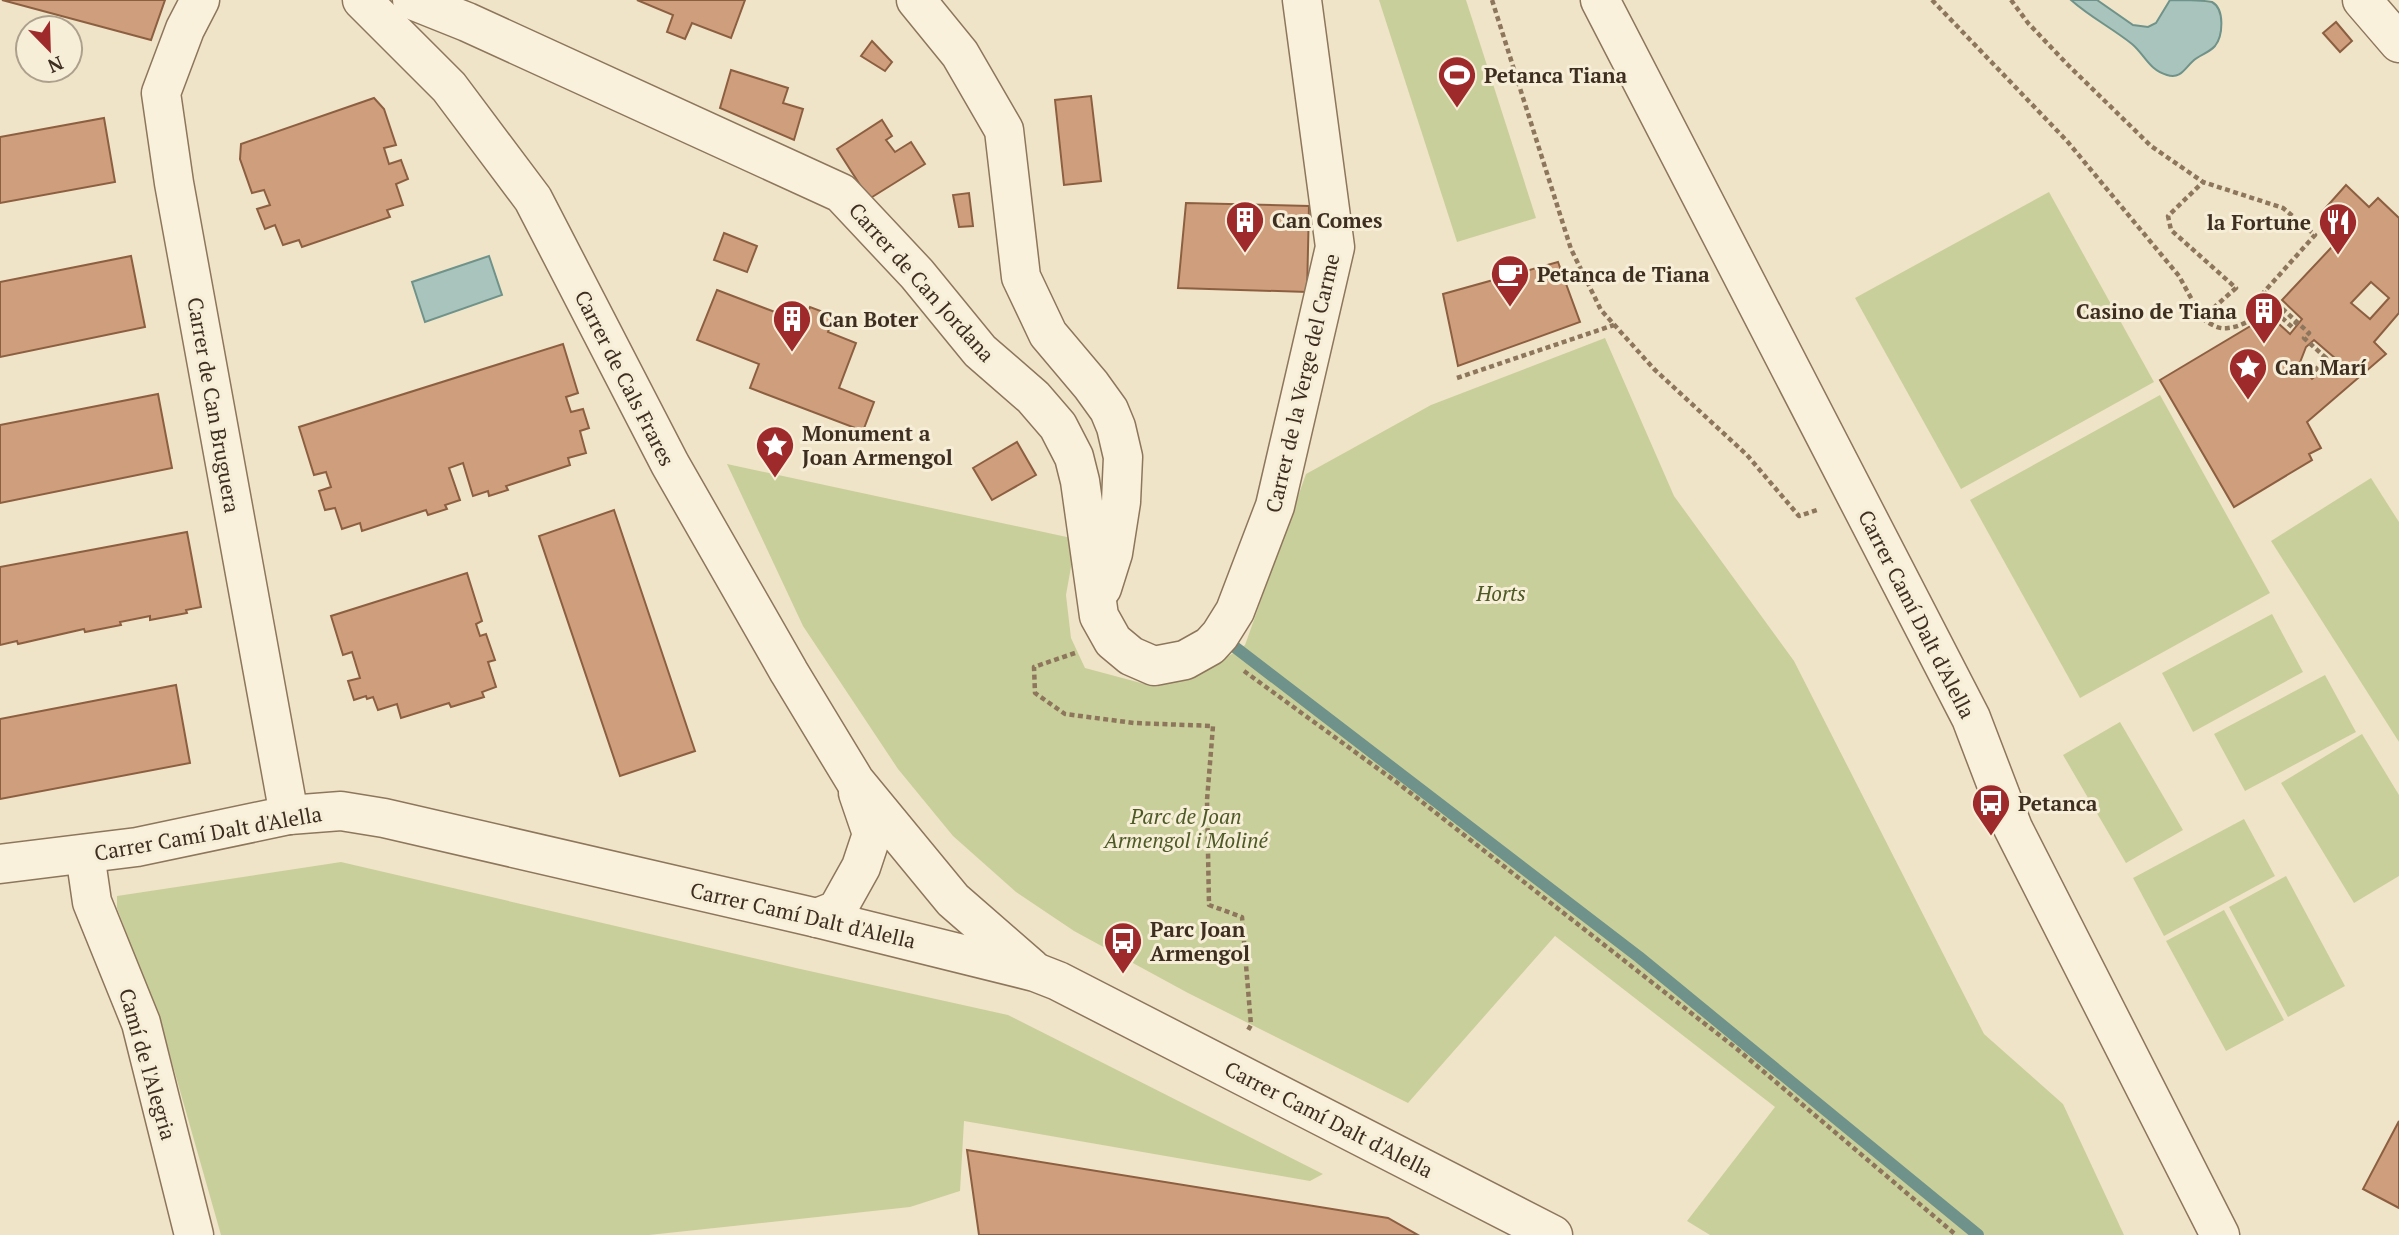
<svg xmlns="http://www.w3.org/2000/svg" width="2399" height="1235" font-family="'PT Serif',serif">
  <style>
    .green { fill: #c9cf9b }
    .water { fill: #a9c4bc; stroke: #6f938a; stroke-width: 2 }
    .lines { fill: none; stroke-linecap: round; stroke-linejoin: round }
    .stream { stroke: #6f938a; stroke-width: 12 }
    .building { fill: #cf9f7d; stroke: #8d5f41; stroke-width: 2; fill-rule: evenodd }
    .minor-casing { stroke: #8d765c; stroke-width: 41 }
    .path { stroke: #8d765c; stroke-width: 4.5; stroke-dasharray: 5 3.5; stroke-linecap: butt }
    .minor { stroke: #faf1dc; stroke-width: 38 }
    .labels { text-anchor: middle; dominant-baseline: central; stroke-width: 6; stroke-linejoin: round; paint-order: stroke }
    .poi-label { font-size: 21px; font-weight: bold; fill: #3d2e20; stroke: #f7eed8; text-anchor: start }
    .street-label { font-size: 21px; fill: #3d2e20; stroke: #f7eed8 }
    .park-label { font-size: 21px; font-style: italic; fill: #4d5a26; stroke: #f7eed8 }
  </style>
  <rect width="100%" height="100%" fill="#f0e4c8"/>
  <g class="green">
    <path d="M 1379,0 L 1466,0 L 1536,218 L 1457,242 Z"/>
    <path d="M 2049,192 L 2154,382 L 1961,489 L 1855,298 Z"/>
    <path d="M 1605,338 L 1674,496 L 1794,661 L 1984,1034 L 2063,1104 L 2124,1235 L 1710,1235 L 1687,1221 L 1775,1107 L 1555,936 L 1408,1103 L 1188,993 L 1074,931 L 1016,892 L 953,836 L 898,769 L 803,626 L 727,464 L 1076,539 L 1066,595 L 1071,638 L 1085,668 L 1156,687 L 1208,670 L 1245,645 L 1306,474 L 1431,405 Z"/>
    <path d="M 2160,395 L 2270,593 L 2080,698 L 1970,500 Z"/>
    <path d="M 2371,478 L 2399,522 L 2399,742 L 2271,541 Z"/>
    <path d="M 2272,614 L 2303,672 L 2193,732 L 2162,673 Z"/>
    <path d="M 2325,675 L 2356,732 L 2245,791 L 2214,734 Z"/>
    <path d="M 2120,722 L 2183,830 L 2126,863 L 2063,755 Z"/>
    <path d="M 2362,734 L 2399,795 L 2399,876 L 2354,903 L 2281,783 Z"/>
    <path d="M 2244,819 L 2275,876 L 2164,936 L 2133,878 Z"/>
    <path d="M 341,862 L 796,968 L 1008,1015 L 1323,1174 L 1310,1181 L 964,1121 L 960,1191 L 910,1207 L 649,1235 L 221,1235 L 163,1031 L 117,908 L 117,896 Z"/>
    <path d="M 2286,876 L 2345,986 L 2288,1017 L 2229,907 Z"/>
    <path d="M 2224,910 L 2284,1020 L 2226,1051 L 2166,941 Z"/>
  </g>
  <g class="water">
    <path d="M 2071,0 L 2097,0 L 2133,25 L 2148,27 L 2156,23 L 2170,0 C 2181,0 2202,0 2212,2 C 2225,9 2223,36 2215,46 C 2209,53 2199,55 2193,61 C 2184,69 2181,79 2167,75 C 2149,70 2145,55 2132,44 C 2112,28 2090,17 2071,0 Z"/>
    <path d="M 489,256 L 502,295 L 425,322 L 412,282 Z"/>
  </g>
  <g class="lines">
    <path class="stream" d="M 1223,638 L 1639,957 L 1978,1235"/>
  </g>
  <g class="building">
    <path d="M 2,0 L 165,0 L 151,40 Z"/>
    <path d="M 637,0 L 745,0 L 731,38 L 692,23 L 685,39 L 667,32 L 673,15 Z"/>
    <path d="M 2336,22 L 2352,41 L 2340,52 L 2323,33 Z"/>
    <path d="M 872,41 L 892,62 L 885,71 L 861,56 Z"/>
    <path d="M 731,70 L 788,88 L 783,103 L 803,109 L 794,140 L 720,108 Z"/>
    <path d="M 1091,96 L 1101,181 L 1064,185 L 1055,100 Z"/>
    <path d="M 374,98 L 384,109 L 396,145 L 384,148 L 389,164 L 401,160 L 408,179 L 396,184 L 403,205 L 387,210 L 390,217 L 302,247 L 299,240 L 283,245 L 275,225 L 265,229 L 257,209 L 270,205 L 264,190 L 252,193 L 240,159 L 241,144 Z"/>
    <path d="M 104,118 L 115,182 L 0,203 L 0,137 Z"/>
    <path d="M 882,120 L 892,136 L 886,140 L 895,152 L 911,142 L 925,164 L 869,199 L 837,149 Z"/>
    <path d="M 2346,185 L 2369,207 L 2378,198 L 2399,218 L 2399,313 L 2374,342 L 2386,354 L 2307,422 L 2321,448 L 2309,454 L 2312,460 L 2234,507 L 2160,380 L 2269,315 L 2290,334 L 2302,319 L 2282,300 L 2345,233 L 2322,212 ZM 2371,282 L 2389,298 L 2370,319 L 2351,303 ZM 2314,340 L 2336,359 L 2312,379 L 2299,365 L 2306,347 Z"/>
    <path d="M 969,193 L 973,226 L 959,227 L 953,195 Z"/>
    <path d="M 1186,203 L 1309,206 L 1307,292 L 1178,288 Z"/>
    <path d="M 724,233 L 757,246 L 747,272 L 714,260 Z"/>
    <path d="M 131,256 L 145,327 L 0,357 L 0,282 Z"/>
    <path d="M 1558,262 L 1580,322 L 1458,366 L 1443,294 Z"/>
    <path d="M 717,290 L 804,323 L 810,307 L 834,316 L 828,332 L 856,343 L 839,388 L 874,402 L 863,431 L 750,388 L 759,364 L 697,340 Z"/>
    <path d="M 563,344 L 578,393 L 566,397 L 571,412 L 583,409 L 589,428 L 580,431 L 586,453 L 568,458 L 570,465 L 506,486 L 508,490 L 489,496 L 488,491 L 473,496 L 463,463 L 449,468 L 460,500 L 445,505 L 447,509 L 428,515 L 426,510 L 362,531 L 360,523 L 342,529 L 335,508 L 325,510 L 319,491 L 331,487 L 326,472 L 314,475 L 299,427 Z"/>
    <path d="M 158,394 L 172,468 L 0,503 L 0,425 Z"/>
    <path d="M 1017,442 L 1036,475 L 992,500 L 973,468 Z"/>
    <path d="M 614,510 L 695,751 L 620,776 L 539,536 Z"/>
    <path d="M 187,532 L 201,607 L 186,610 L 187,613 L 150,620 L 150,616 L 120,622 L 121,625 L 85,632 L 84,629 L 18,644 L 17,641 L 0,645 L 0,567 Z"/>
    <path d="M 467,573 L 482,621 L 476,624 L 480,636 L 486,634 L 495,660 L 488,662 L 496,687 L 482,692 L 484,697 L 451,707 L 449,703 L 401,718 L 397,704 L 378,710 L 373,697 L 367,699 L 366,696 L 354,700 L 348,681 L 360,678 L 352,652 L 343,655 L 331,616 Z"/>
    <path d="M 176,685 L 190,763 L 0,799 L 0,719 Z"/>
    <path d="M 2399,1121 L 2399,1208 L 2363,1189 Z"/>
    <path d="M 967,1150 L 1388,1218 L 1418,1235 L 979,1235 Z"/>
  </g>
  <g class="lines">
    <g class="minor-casing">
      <g id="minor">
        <path d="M 200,0 L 185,29 L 161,93 L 174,183 L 289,815"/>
        <path d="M 362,0 L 449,87 L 533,199 L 670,464 L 789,672 L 855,781 L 953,900 L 1031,968"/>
        <path d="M 412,0 L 467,22 L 841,193 L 917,274 L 980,351 L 1033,397 L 1058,426 L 1074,457 L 1080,481 L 1099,616 L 1113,641 L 1131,656 L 1154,666 L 1185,660 L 1210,646 L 1220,635 L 1235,611 L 1275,506 L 1335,247 L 1302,0"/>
        <path d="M 916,0 L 960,54 L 1004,130 L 1021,277 L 1048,334 L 1091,385 L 1109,410 L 1116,427 L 1123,457 L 1121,502 L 1113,553 L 1102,588"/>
        <path d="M 1600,0 L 1971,718 L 2013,828 L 2220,1235"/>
        <path d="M 2362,0 L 2399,43"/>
        <path d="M 85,854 L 92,902 L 141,1023 L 194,1235"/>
        <path d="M 0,864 L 137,847 L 289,815 L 341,811 L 384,818 L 817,918 L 1035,972 L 1058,981 L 1553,1235"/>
        <path d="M 817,918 L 837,910 L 861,867 L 872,834 L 858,793"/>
      </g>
    </g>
    <g class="path">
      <path d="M 1492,0 L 1571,249 L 1601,310 L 1654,369 L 1747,455 L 1799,516 L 1817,510"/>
      <path d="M 1932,0 L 2067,141 L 2179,276 L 2202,318 L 2236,288 L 2171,230 L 2168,216 L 2203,182"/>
      <path d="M 2011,0 L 2028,23 L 2068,65 L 2151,146 L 2203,182 L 2283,208 L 2315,235 L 2264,292 L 2309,333 L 2304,338 L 2326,358 L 2312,374"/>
      <path d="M 2202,318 C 2209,323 2218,330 2228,328 C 2242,327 2260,315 2269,306 L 2292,327 L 2297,322"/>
      <path d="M 1457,378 L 1614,325"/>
      <path d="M 1075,653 L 1034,667 L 1035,693 L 1065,714 L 1134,723 L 1213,726 L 1207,800 L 1209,905 L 1242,917 L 1251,1025 L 1247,1032"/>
      <path d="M 1244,671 L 1399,784 L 1737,1049 L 1956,1235"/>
    </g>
    <use href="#minor" class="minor"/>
  </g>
  <defs>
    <g id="stadium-pin" transform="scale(2.0125)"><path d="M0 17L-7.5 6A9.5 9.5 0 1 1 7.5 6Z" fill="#9e2a2b" stroke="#f7eed8"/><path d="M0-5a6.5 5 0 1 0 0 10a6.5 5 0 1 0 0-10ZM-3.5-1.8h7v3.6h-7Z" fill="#fff"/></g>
    <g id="building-pin" transform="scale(2.0125)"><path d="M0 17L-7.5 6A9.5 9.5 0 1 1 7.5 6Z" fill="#9e2a2b" stroke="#f7eed8"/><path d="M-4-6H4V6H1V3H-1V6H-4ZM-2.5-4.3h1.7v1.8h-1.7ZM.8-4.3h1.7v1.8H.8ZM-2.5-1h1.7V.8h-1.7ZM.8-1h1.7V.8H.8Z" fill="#fff"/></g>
    <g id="restaurant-pin" transform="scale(2.0125)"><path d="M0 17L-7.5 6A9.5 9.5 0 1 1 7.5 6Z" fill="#9e2a2b" stroke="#f7eed8"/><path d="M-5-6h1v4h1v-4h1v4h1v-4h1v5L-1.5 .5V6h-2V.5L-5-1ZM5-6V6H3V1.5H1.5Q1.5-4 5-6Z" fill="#fff"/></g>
    <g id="cafe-pin" transform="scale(2.0125)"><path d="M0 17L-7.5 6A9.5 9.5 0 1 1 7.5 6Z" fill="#9e2a2b" stroke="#f7eed8"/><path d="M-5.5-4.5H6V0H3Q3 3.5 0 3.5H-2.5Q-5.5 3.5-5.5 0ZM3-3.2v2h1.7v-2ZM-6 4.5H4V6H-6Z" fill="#fff"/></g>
    <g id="sight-pin" transform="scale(2.0125)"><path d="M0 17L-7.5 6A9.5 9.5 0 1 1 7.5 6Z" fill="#9e2a2b" stroke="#f7eed8"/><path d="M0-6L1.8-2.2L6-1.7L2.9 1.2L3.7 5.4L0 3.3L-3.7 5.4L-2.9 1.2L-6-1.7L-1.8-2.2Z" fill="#fff"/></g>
    <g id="bus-pin" transform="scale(2.0125)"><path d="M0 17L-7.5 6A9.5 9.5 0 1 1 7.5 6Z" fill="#9e2a2b" stroke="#f7eed8"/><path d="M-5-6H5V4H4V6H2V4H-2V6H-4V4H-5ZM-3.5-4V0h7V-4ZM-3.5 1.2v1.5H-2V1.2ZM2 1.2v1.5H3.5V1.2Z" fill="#fff"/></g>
  </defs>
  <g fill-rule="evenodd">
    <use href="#stadium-pin" x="1457" y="75"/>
    <use href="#building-pin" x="1245" y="220"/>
    <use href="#restaurant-pin" x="2338" y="222"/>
    <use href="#cafe-pin" x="1510" y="274"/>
    <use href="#building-pin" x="2264" y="311"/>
    <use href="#building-pin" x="792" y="319"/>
    <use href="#sight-pin" x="2248" y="367"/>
    <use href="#sight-pin" x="775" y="445"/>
    <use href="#bus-pin" x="1991" y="803"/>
    <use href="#bus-pin" x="1123" y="941"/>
  </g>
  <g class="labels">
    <g class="poi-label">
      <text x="1484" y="75">Petanca Tiana</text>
      <text x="1272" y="220">Can Comes</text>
      <text x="2311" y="222" text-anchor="end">la Fortune</text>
      <text x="1537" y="274">Petanca de Tiana</text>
      <text x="2237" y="311" text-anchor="end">Casino de Tiana</text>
      <text x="819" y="319">Can Boter</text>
      <text x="2275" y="367">Can Marí</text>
      <text x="802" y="433">Monument a<tspan x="802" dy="24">Joan Armengol</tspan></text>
      <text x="2018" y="803">Petanca</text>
      <text x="1150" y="929">Parc Joan<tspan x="1150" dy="24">Armengol</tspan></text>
    </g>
    <g class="street-label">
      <text transform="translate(922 282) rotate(48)">Carrer de Can Jordana</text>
      <text transform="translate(625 378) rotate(63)">Carrer de Cals Frares</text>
      <text transform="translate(1302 383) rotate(-77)">Carrer de la Verge del Carme</text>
      <text transform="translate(214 405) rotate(80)">Carrer de Can Bruguera</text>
      <text transform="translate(1917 614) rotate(63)">Carrer Camí Dalt d'Alella</text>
      <text transform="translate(208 833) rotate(-10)">Carrer Camí Dalt d'Alella</text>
      <text transform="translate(803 915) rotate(13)">Carrer Camí Dalt d'Alella</text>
      <text transform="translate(148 1064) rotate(74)">Camí de l'Alegria</text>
      <text transform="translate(1329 1119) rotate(27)">Carrer Camí Dalt d'Alella</text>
    </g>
    <g class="park-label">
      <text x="1501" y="593">Horts</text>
      <text x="1186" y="816">Parc de Joan<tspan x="1186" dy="24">Armengol i Moliné</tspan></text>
    </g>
  </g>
  <g transform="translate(49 49) rotate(157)"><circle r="33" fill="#f7eed8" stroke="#ada18e" stroke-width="2"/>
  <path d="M0-5L12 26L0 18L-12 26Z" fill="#9e2a2b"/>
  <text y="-10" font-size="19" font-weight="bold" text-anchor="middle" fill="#3d2e20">N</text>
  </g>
</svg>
